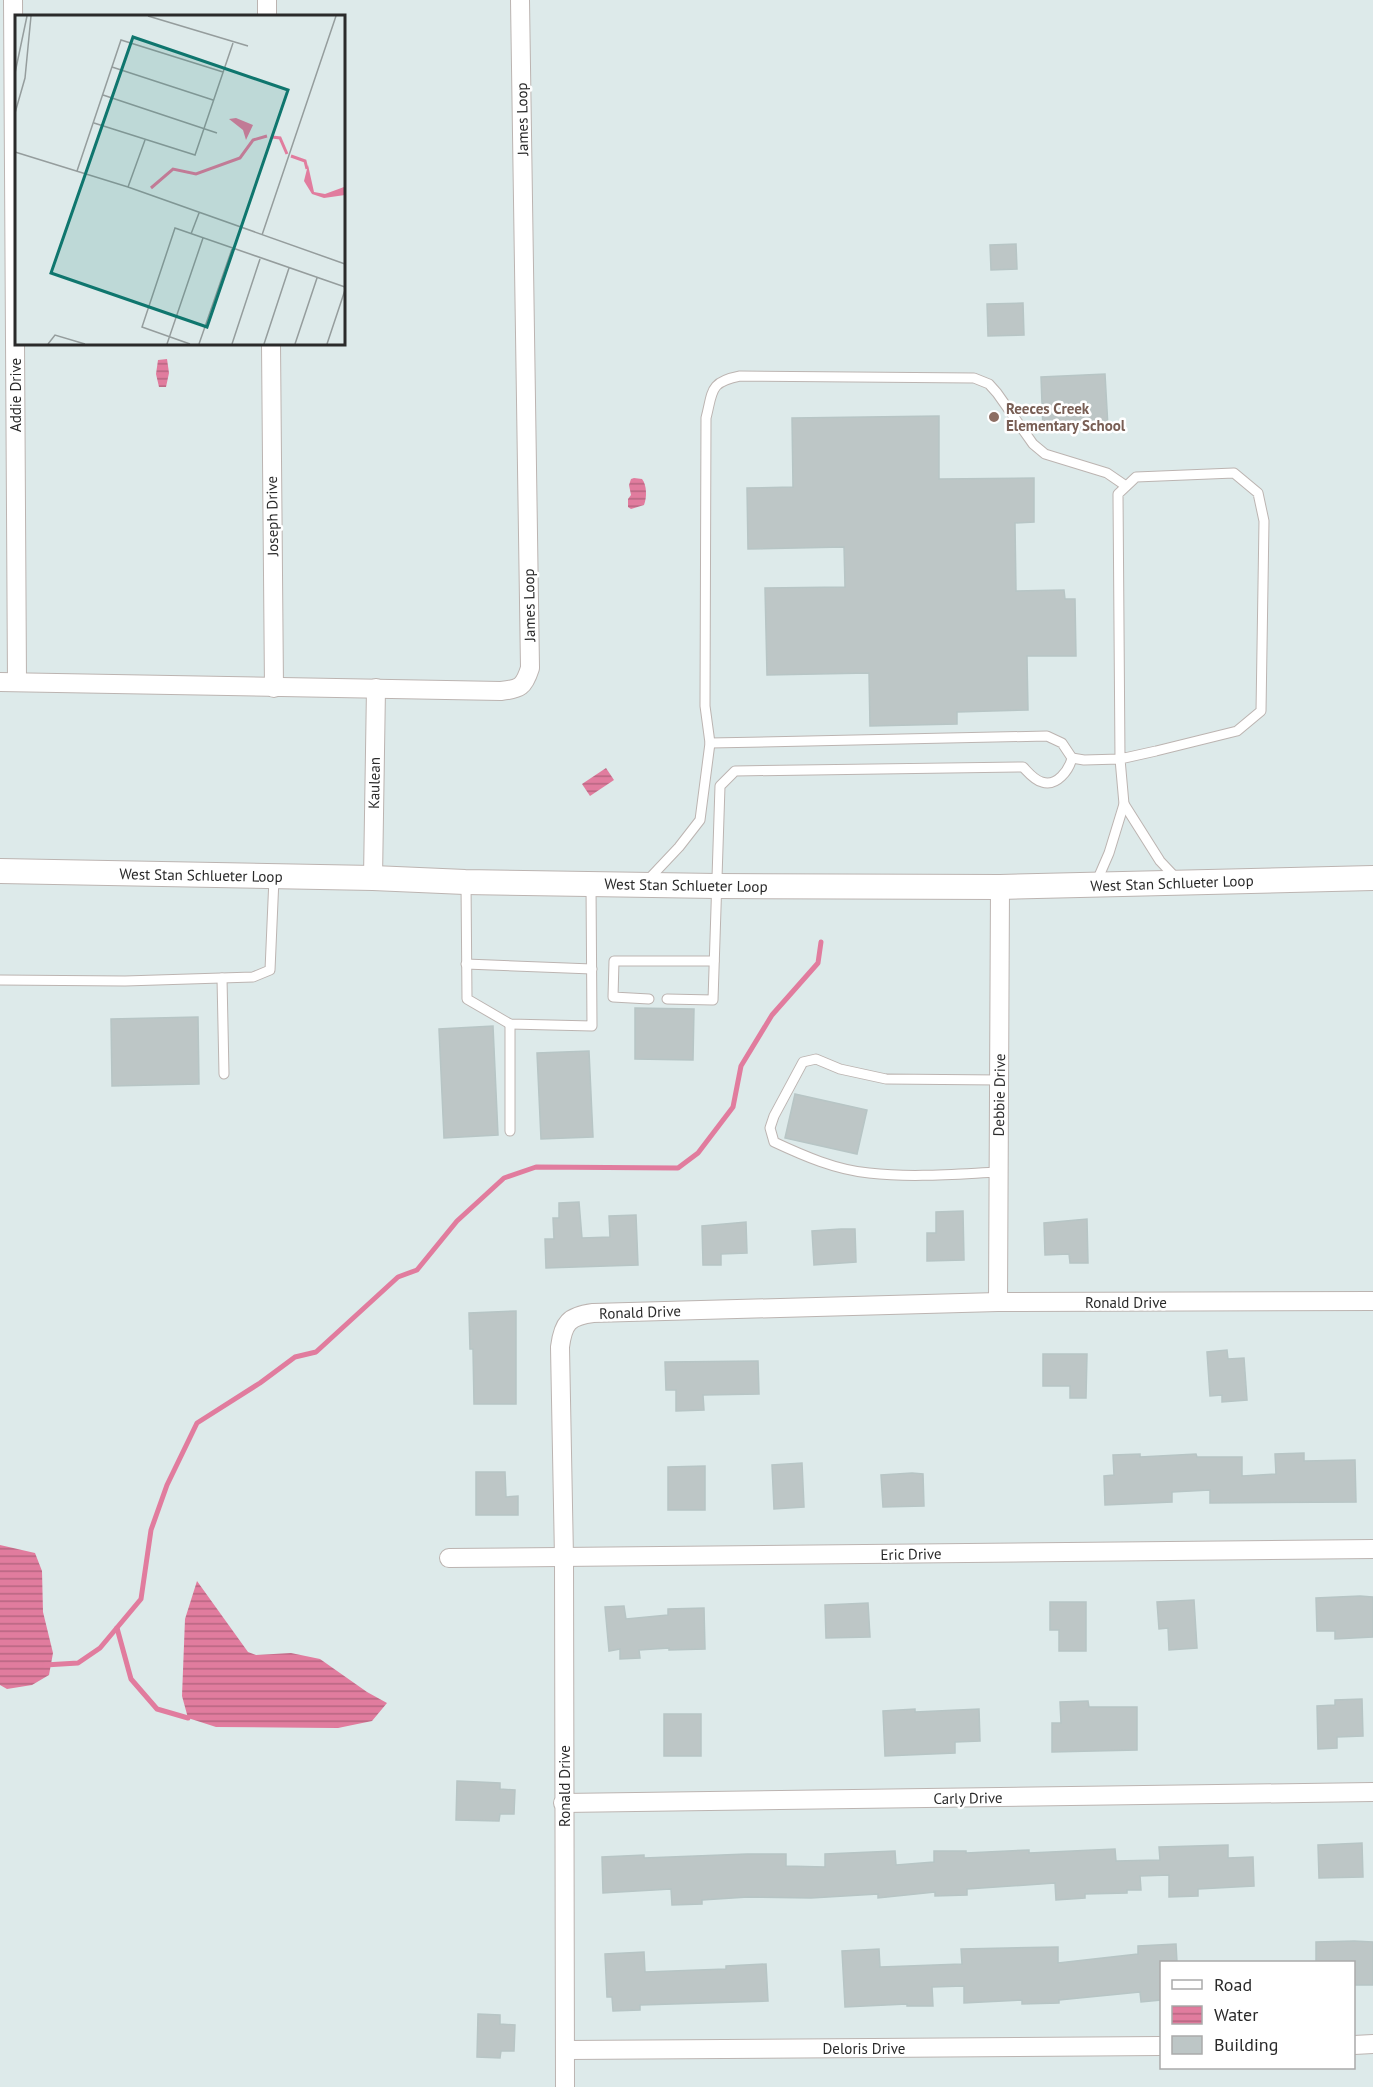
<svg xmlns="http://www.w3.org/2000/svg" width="1373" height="2087" font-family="'PT Sans',sans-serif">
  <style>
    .water { fill: url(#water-rules) }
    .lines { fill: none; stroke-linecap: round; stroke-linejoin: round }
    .stream { stroke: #e17c9e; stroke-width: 5 }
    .building { fill: #bdc6c6; stroke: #b7c5c5; stroke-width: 1.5 }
    .service-casing { stroke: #bcb4b1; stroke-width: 11 }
    .minor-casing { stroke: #bcb4b1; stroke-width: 20 }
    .secondary-casing { stroke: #bcb4b1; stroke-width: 26 }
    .service { stroke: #fff; stroke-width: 9 }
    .minor { stroke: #fff; stroke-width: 18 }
    .secondary { stroke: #fff; stroke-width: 24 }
    .education-dot { fill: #8d6e63; stroke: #fff; stroke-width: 2 }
    .labels { text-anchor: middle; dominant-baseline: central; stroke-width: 5; stroke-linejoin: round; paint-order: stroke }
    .street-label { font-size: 15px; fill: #2a2a2a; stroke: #fff }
    .education-label { font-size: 15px; font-weight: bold; fill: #785e54; stroke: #fff; text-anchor: start }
    .inset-river { fill: none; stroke: #e17c9e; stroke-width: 3 }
    .inset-road { fill: none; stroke: #959d9d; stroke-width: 1.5 }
    .view { fill: #0f766e; fill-opacity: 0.15; stroke: #0f766e; stroke-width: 3 }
    .inset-edge { fill: none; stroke: #2a2a2a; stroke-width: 3 }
  </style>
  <defs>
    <pattern id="water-rules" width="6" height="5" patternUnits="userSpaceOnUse" patternTransform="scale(1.5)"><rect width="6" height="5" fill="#e17c9e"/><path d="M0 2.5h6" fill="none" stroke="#b76681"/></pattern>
  </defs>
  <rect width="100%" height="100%" fill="#ddeaea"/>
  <g class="water">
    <path d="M 167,359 L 169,373 L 166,387 L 159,387 L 156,374 L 158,360 Z"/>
    <path d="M 634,478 L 642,479 C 647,485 647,498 644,505 L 631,509 L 628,507 L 628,499 L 631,495 L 629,485 L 631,479 Z"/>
    <path d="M 606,768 L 614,780 L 590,796 L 582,784 Z"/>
    <path d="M 0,1545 L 35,1553 L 42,1571 L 43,1612 L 53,1653 L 49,1675 L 32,1685 L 7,1689 L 0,1685 Z"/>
    <path d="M 197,1581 L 248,1652 L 256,1655 L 291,1653 L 320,1659 L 367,1692 L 387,1703 L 372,1721 L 338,1728 L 216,1727 L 188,1718 L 182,1696 L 185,1619 Z"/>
  </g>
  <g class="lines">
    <g class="stream">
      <path d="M 117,1628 L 131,1679 L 157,1709 L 188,1718"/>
      <path d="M 45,1665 L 78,1663 L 100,1648 L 141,1599 L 151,1530 L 167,1485 L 197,1423 L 260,1383 L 295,1357 L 316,1352 L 398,1277 L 417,1270 L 457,1221 L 504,1178 L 536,1167 L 678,1168 L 698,1153 L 733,1107 L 741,1066 L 772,1015 L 818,963 L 821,942"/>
    </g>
  </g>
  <g class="building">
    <path d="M 1016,244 L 1017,269 L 991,270 L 990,245 Z"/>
    <path d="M 1023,303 L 1024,335 L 988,336 L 987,304 Z"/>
    <path d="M 1105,374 L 1108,427 L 1043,430 L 1041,377 Z"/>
    <path d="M 939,416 L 939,479 L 1034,478 L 1034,522 L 1015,523 L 1016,591 L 1064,590 L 1065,599 L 1075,599 L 1076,656 L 1027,656 L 1028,710 L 957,712 L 957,724 L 870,726 L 869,673 L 767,675 L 765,588 L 845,587 L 844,547 L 748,549 L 747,488 L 793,487 L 792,418 Z"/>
    <path d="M 635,1008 L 694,1009 L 693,1060 L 635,1059 Z"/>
    <path d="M 198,1017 L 199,1084 L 112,1086 L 111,1019 Z"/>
    <path d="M 493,1026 L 498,1135 L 444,1138 L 439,1029 Z"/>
    <path d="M 589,1051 L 593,1137 L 541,1139 L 537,1053 Z"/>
    <path d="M 795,1094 L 867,1110 L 857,1154 L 785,1138 Z"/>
    <path d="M 579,1202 L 582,1238 L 610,1237 L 609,1216 L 636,1215 L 638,1265 L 546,1268 L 545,1239 L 554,1239 L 553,1218 L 559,1218 L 559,1203 Z"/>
    <path d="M 963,1211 L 964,1260 L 927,1261 L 927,1233 L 936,1233 L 936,1212 Z"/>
    <path d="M 1087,1219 L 1088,1263 L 1070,1263 L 1069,1254 L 1045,1255 L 1044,1223 Z"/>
    <path d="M 746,1222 L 747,1253 L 721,1254 L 721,1265 L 703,1265 L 702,1226 Z"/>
    <path d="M 841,1229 L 855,1229 L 856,1262 L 814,1265 L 812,1231 Z"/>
    <path d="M 516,1311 L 516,1404 L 474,1404 L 473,1349 L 470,1349 L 469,1313 Z"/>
    <path d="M 1227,1350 L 1228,1359 L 1244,1358 L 1247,1400 L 1222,1402 L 1222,1395 L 1210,1396 L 1207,1352 Z"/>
    <path d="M 1043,1354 L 1087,1354 L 1086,1398 L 1070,1398 L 1070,1386 L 1043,1386 Z"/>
    <path d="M 758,1361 L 759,1394 L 703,1395 L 704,1410 L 676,1411 L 676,1390 L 666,1390 L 665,1362 Z"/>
    <path d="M 1304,1453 L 1304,1461 L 1355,1460 L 1356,1502 L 1210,1503 L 1210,1490 L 1172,1492 L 1172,1502 L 1105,1505 L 1104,1476 L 1114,1475 L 1113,1455 L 1140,1454 L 1140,1457 L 1196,1454 L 1197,1457 L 1242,1457 L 1242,1476 L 1276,1474 L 1275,1454 Z"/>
    <path d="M 802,1463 L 804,1507 L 774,1509 L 772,1465 Z"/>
    <path d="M 705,1466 L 705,1510 L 668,1510 L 668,1467 Z"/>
    <path d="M 476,1472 L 505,1472 L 506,1497 L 518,1496 L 518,1515 L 476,1515 Z"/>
    <path d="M 912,1473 L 923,1474 L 924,1506 L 883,1507 L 881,1475 Z"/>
    <path d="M 1360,1596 L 1373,1597 L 1373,1637 L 1335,1639 L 1335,1631 L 1317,1631 L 1316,1598 Z"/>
    <path d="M 1194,1600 L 1197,1648 L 1169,1650 L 1168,1628 L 1159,1629 L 1157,1602 Z"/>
    <path d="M 1050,1602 L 1086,1602 L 1086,1651 L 1059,1651 L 1059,1630 L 1050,1630 Z"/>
    <path d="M 868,1603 L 870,1637 L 826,1638 L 825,1605 Z"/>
    <path d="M 624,1606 L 626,1619 L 668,1615 L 668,1609 L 704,1608 L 705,1649 L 669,1650 L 669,1648 L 639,1650 L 640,1658 L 620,1659 L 620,1649 L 609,1651 L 605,1607 Z"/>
    <path d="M 1362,1699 L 1363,1736 L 1337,1737 L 1337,1748 L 1318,1749 L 1317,1706 L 1335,1705 L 1335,1700 Z"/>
    <path d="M 1088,1701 L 1089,1707 L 1137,1707 L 1137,1750 L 1052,1752 L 1052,1723 L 1061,1723 L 1060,1702 Z"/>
    <path d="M 915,1709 L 915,1712 L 979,1709 L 980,1741 L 955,1742 L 955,1753 L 885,1756 L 883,1711 Z"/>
    <rect x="664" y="1714" width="37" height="42"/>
    <path d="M 457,1781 L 500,1783 L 500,1789 L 515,1790 L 514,1814 L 500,1814 L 499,1821 L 456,1820 Z"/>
    <path d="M 1362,1843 L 1363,1877 L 1319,1878 L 1318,1845 Z"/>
    <path d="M 1228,1845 L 1228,1858 L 1253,1857 L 1254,1886 L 1198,1889 L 1198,1896 L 1169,1897 L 1169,1875 L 1140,1876 L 1141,1890 L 1127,1890 L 1127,1893 L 1085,1894 L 1085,1898 L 1056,1900 L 1055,1883 L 967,1889 L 967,1895 L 935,1896 L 935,1892 L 878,1898 L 878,1894 L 811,1898 L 748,1897 L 702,1900 L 702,1904 L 672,1905 L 671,1889 L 603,1893 L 602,1857 L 644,1855 L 644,1858 L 747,1854 L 786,1854 L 786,1866 L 825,1867 L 825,1854 L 895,1851 L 896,1865 L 934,1862 L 934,1851 L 966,1851 L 966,1853 L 1029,1850 L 1029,1853 L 1115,1849 L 1116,1861 L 1160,1860 L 1159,1847 Z"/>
    <path d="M 1354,1941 L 1373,1942 L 1373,1985 L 1353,1985 L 1353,1962 L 1316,1962 L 1316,1942 Z"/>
    <path d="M 1176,1944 L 1177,1962 L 1161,1962 L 1161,2000 L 1141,2002 L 1140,1992 L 1059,2000 L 1059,2003 L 1022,2004 L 1022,2000 L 964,2003 L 964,1986 L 932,1987 L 933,2006 L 907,2006 L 907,2004 L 845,2007 L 842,1951 L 879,1949 L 880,1967 L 962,1964 L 961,1949 L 1058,1947 L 1058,1963 L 1138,1954 L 1138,1946 Z"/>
    <path d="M 644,1952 L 645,1972 L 726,1969 L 726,1966 L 766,1964 L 768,2001 L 640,2005 L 640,2010 L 613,2011 L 612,1997 L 607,1997 L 605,1954 Z"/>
    <path d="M 478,2014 L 500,2015 L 500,2024 L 515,2025 L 514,2051 L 501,2051 L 500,2058 L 477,2057 Z"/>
  </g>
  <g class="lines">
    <g class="service-casing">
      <g id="service">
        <path d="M 1072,758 L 1084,760 L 1120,759 L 1156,751 L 1237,731 L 1261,711 L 1264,521 L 1258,493 L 1234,473 L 1136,477 L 1118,494 L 1120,759 L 1124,804 L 1109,853 L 1096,883"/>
        <path d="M 1124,804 L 1160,861 L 1176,878"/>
        <path d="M 646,882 L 679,847 L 700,820 L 710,743 L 705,706 L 706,418 C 713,391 709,382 740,376 L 974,378 L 989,384 L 997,393 L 1033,444 L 1045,454 L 1107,473 L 1126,486"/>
        <path d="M 466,883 L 467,999 L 510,1024 L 592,1026 L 591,885"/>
        <path d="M 466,964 L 592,969"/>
        <path d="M 222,978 L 224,1074"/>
        <path d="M 0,980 L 125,981 L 253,977 L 270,970 L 274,878"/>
        <path d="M 649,999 L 613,997 L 614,961 L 714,961"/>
        <path d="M 667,999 L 713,1000 L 720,786 L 735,771 L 1023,767 C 1028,772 1034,780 1042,782 C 1057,787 1069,770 1072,758 L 1062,743 L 1047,736 L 710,743"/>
        <path d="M 510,1024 L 510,1131"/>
        <path d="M 998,1172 C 956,1174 912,1178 869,1173 C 836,1170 804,1156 774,1142 L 770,1128 L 774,1116 L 803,1062 L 816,1059 L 840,1069 L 886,1079 L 999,1080"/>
      </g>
    </g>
    <g class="minor-casing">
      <g id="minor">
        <path d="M 13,0 L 17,682"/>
        <path d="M 267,0 L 267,16"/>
        <path d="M 271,344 L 274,688"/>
        <path d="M 0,682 L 501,691 C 520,689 524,687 530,668 L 520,0"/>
        <path d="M 373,878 L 376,688"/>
        <path d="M 998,1302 L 1000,887"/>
        <path d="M 449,1558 L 1373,1549"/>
        <path d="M 563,1803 L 1373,1792"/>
        <path d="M 1354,2045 L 1373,2044"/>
        <path d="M 566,2050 L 1162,2046"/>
        <path d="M 565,2087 L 564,1558 L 560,1347 C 563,1323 569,1316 593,1313 L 998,1302 L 1373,1301"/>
      </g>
    </g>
    <g class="secondary-casing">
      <path id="secondary" d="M 0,871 L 373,878 L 465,882 L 716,886 L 1000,887 L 1373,878"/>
    </g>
    <use href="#service" class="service"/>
    <use href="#minor" class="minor"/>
    <use href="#secondary" class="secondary"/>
  </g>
  <circle class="education-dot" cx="994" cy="417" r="6"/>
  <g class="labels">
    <g class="street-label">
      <text transform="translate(522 119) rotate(-91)">James Loop</text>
      <text transform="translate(15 395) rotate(-90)">Addie Drive</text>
      <text transform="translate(272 516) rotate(-91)">Joseph Drive</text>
      <text transform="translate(529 605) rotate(-91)">James Loop</text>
      <text transform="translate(374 783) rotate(-89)">Kaulean</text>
      <text transform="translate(201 875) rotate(1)">West Stan Schlueter Loop</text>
      <text transform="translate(1172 883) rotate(-2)">West Stan Schlueter Loop</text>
      <text transform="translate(686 885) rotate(1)">West Stan Schlueter Loop</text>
      <text transform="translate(999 1095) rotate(-89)">Debbie Drive</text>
      <text x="1126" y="1302">Ronald Drive</text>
      <text transform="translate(640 1312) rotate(-2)">Ronald Drive</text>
      <text transform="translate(911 1554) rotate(-1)">Eric Drive</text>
      <text transform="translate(564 1786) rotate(-90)">Ronald Drive</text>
      <text transform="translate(968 1798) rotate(-1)">Carly Drive</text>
      <text x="864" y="2048">Deloris Drive</text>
    </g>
    <g class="education-label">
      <text x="1006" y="408">Reeces Creek<tspan x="1006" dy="17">Elementary School</tspan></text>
    </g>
  </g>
  <g transform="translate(15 15)">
    <rect width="330" height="330" fill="#ddeaea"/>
    <path d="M 221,103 L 238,110 L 231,125 L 228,115 L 214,104 ZM 293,150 L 299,177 L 310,179 L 329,172 L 330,180 L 309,183 L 297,179 L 289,166 Z" fill="#e17c9e"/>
    <path class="inset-river" d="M 257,122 L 265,123 L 272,139M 276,141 L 290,146 L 292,154M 136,173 L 158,154 L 181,159 L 225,143 L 238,125 L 252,121"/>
    <path class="inset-road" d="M 133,1 L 233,31M 97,52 L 198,85M 0,58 L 12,1M 88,80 L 202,118M 0,98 L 10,63 L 16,1M 79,108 L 180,140 L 218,28M 0,137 L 113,172 L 330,249M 62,156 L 106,25 L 208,57M 113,172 L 130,125M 176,219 L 184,198M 247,220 L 321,1M 33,329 L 40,320 L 70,329M 152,329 L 188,223M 175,329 L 127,312 L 160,213 L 330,272M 184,329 L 217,234M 217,329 L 245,244M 249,329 L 274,253M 280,329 L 302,263M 312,329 L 330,275"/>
    <path class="view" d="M 118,22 L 273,75 L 192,312 L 36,258 Z"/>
    <rect width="330" height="330" class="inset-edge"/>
  </g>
  <rect x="1160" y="1961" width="195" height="108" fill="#ffffff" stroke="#aaaaaa" stroke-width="1.5"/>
  <rect x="1172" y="1980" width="30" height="9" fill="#ffffff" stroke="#aaaaaa" stroke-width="1.5"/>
  <text x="1214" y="1991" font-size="18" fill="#2a2a2a">Road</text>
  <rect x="1172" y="2006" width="30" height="18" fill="url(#water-rules)" stroke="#aaaaaa" stroke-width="1.5"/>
  <text x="1214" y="2021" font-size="18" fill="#2a2a2a">Water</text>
  <rect x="1172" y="2036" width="30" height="18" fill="#bdc6c6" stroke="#aaaaaa" stroke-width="1.5"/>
  <text x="1214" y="2051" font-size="18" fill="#2a2a2a">Building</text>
</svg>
